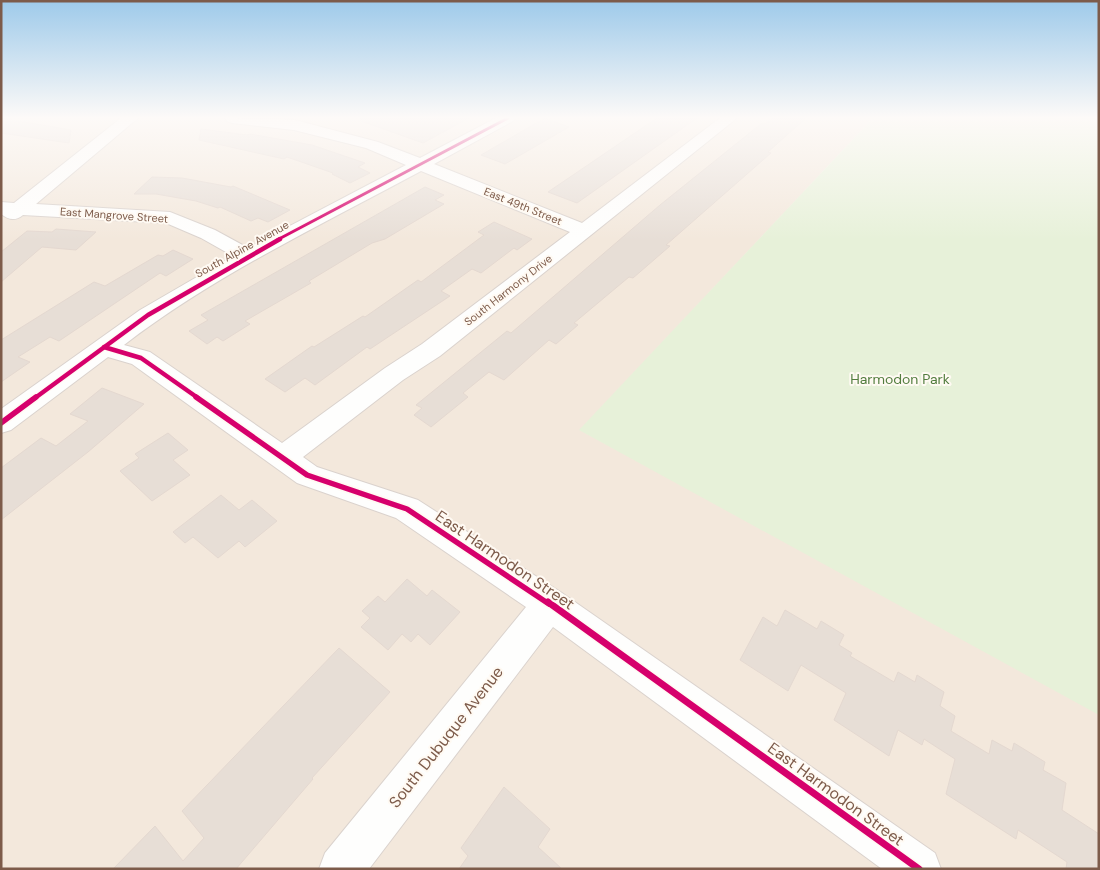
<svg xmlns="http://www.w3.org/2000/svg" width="1100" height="870" font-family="'DM Sans',sans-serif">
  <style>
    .residential { fill: #f3e8dc }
    .green { fill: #e7f1d9 }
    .building { fill: #e7ded6; stroke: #e4d8d0 }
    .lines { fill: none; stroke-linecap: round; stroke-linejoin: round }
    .minor-casing { stroke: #dad2cd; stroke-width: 2 }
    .minor { fill: #fefefd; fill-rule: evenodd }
    .cycleway-far3-casing { stroke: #fffaf3; stroke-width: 5 }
    .cycleway-far2-casing { stroke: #fffaf3; stroke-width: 7 }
    .cycleway-far1-casing { stroke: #fffaf3; stroke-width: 9 }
    .cycleway-casing { stroke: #fffaf3; stroke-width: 10 }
    .cycleway-far3 { stroke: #d6006c; stroke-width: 3 }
    .cycleway-far2 { stroke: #d6006c; stroke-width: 4.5 }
    .cycleway-far1 { stroke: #d6006c; stroke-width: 5.5 }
    .cycleway { stroke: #d6006c; stroke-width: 7 }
    .labels { text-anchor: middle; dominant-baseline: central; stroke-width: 4; stroke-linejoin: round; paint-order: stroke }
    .far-street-label { font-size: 11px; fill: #7d5b4a; stroke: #fffaf3 }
    .park-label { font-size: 14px; fill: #527d3e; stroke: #fffaf3 }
    .near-street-label { font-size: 16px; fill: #7d5b4a; stroke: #fffaf3 }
  </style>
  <rect width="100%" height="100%" fill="#faf5ef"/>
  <path class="residential" d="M 1,118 L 873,118 L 580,430 L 1099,712 L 1099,869 L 1,869 Z"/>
  <path class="green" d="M 873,118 L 1099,118 L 1099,715 L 579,430 Z"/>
  <g class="building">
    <path d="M 1,118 L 71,130 L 69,143 L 1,133 Z"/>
    <path d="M 361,118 L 469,118 L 423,143 L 361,121 Z"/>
    <path d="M 545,118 L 569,127 L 505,164 L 481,155 Z"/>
    <path d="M 657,118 L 697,118 L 577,203 L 548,192 Z"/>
    <path d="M 772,118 L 806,118 L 768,152 L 771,153 L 666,245 L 670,246 L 633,278 L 629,277 L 574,323 L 578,325 L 556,344 L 549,340 L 504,380 L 489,372 L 463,393 L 468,397 L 431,427 L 414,415 L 422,408 L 416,405 L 507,331 L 511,333 L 660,205 L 762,123 L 765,124 Z"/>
    <path d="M 201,129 L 247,135 L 250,134 L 312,145 L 365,163 L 358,167 L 370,173 L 350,183 L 332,174 L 333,173 L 287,157 L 284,159 L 199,140 Z"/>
    <path d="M 152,177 L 182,178 L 231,187 L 233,186 L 290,210 L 268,222 L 258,218 L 251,221 L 220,207 L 218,208 L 196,201 L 156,194 L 134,194 Z"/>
    <path d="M 425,187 L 444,195 L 435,200 L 444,204 L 385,239 L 372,243 L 309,281 L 311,283 L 245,321 L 250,324 L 223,341 L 217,337 L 207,344 L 189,331 L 208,320 L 201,315 Z"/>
    <path d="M 494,222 L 532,239 L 517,250 L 514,248 L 481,273 L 472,269 L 441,291 L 450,296 L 370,349 L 367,347 L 315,385 L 305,378 L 285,392 L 265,379 L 312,346 L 314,347 L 363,316 L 365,317 L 418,280 L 421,282 L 484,235 L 478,232 Z"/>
    <path d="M 56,229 L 96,232 L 76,250 L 42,247 L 1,282 L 1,252 L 27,231 L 52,232 Z"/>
    <path d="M 173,250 L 193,259 L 166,276 L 160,273 L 59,341 L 50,337 L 18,357 L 30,362 L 1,382 L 1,340 L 94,282 L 105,286 L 158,255 L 163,256 Z"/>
    <path d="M 102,388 L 144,404 L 88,452 L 1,520 L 1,468 L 41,438 L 56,446 L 88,421 L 70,414 Z"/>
    <path d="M 168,433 L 188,450 L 173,460 L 190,475 L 152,501 L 120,471 L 139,458 L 135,454 Z"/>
    <path d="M 221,495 L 239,510 L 252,500 L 277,521 L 245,547 L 239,541 L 218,558 L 193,537 L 185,543 L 173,532 Z"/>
    <path d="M 407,579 L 427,596 L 432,590 L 460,612 L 430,645 L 418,634 L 411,642 L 402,634 L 388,650 L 361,627 L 370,618 L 362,611 L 378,596 L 385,602 Z"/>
    <path d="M 785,610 L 817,629 L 821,621 L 844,635 L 839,645 L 852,653 L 850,656 L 894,682 L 898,672 L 915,682 L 917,675 L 944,692 L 940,706 L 955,716 L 951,731 L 989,754 L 992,740 L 1012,751 L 1014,743 L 1045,762 L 1043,770 L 1066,783 L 1062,810 L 1099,834 L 1099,869 L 1066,869 L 1067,862 L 1018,830 L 1016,839 L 946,794 L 955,759 L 924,739 L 922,745 L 898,730 L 889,756 L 834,720 L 846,693 L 801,665 L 788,691 L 740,660 L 763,617 L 777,626 Z"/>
    <path d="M 339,648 L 390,692 L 312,778 L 313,779 L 236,869 L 113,869 L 155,826 L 183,861 L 204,838 L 182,811 Z"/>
    <path d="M 504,787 L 550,829 L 538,847 L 562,869 L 459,869 L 468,856 L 461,848 Z"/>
  </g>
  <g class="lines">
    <g class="minor-casing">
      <path id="minor" d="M 121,118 L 138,118 L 36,204 L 170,212 L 215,230 L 248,248 L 406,165 L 366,148 L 294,130 L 232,123 L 227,121 L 225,118 L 295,120 L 378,142 L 420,158 L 496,118 L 515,118 L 513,121 L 434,164 L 582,223 L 720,118 L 737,118 L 440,356 L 403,380 L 303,457 L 317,467 L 418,500 L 562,593 L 935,853 L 941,869 L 882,869 L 553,627 L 369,869 L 319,869 L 325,853 L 526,607 L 396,518 L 297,483 L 132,364 L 108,357 L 11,430 L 1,433 L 1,409 L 140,310 L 233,256 L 201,238 L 166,223 L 23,215 C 14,222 8,219 1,214 L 1,202 L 14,203 ZM 421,171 L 570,232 L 422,344 L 385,368 L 282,443 L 150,352 L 124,345 C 215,275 321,225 421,171 Z"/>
    </g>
    <use href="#minor" class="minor"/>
    <g class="cycleway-far3-casing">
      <path id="cycleway-far3" d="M 277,240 L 508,118"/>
    </g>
    <g class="cycleway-far2-casing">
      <g id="cycleway-far2">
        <path d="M 104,347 L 141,358 L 198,398"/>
        <path d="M 35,398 L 148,315 L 280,239"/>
      </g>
    </g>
    <g class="cycleway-far1-casing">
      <g id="cycleway-far1">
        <path d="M 196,397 L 307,475 L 407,509 L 549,604"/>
        <path d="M 1,423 L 36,397"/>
      </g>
    </g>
    <g class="cycleway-casing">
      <path id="cycleway" d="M 548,602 L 919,869"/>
    </g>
    <use href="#cycleway-far3" class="cycleway-far3"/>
    <use href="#cycleway-far2" class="cycleway-far2"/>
    <use href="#cycleway-far1" class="cycleway-far1"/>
    <use href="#cycleway" class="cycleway"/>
  </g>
  <linearGradient id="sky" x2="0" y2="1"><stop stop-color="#9ecaea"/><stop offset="0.49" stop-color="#fdfaf8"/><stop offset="1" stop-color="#fdfaf8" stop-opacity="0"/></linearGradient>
  <rect width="1100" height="240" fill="url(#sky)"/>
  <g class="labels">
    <g class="far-street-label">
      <text transform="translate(523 206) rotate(22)">East 49th Street</text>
      <text transform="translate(114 215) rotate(4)">East Mangrove Street</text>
      <text transform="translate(242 249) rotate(-29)">South Alpine Avenue</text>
      <text transform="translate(508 290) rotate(-38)">South Harmony Drive</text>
    </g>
    <g class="park-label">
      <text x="900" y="379">Harmodon Park</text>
    </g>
    <g class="near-street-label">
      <text transform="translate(505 560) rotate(34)">East Harmodon Street</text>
      <text transform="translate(446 737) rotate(-52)">South Dubuque Avenue</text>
      <text transform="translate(836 794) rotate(36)">East Harmodon Street</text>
    </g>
  </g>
  <rect width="1100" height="870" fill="none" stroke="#7d5b4a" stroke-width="5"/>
</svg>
